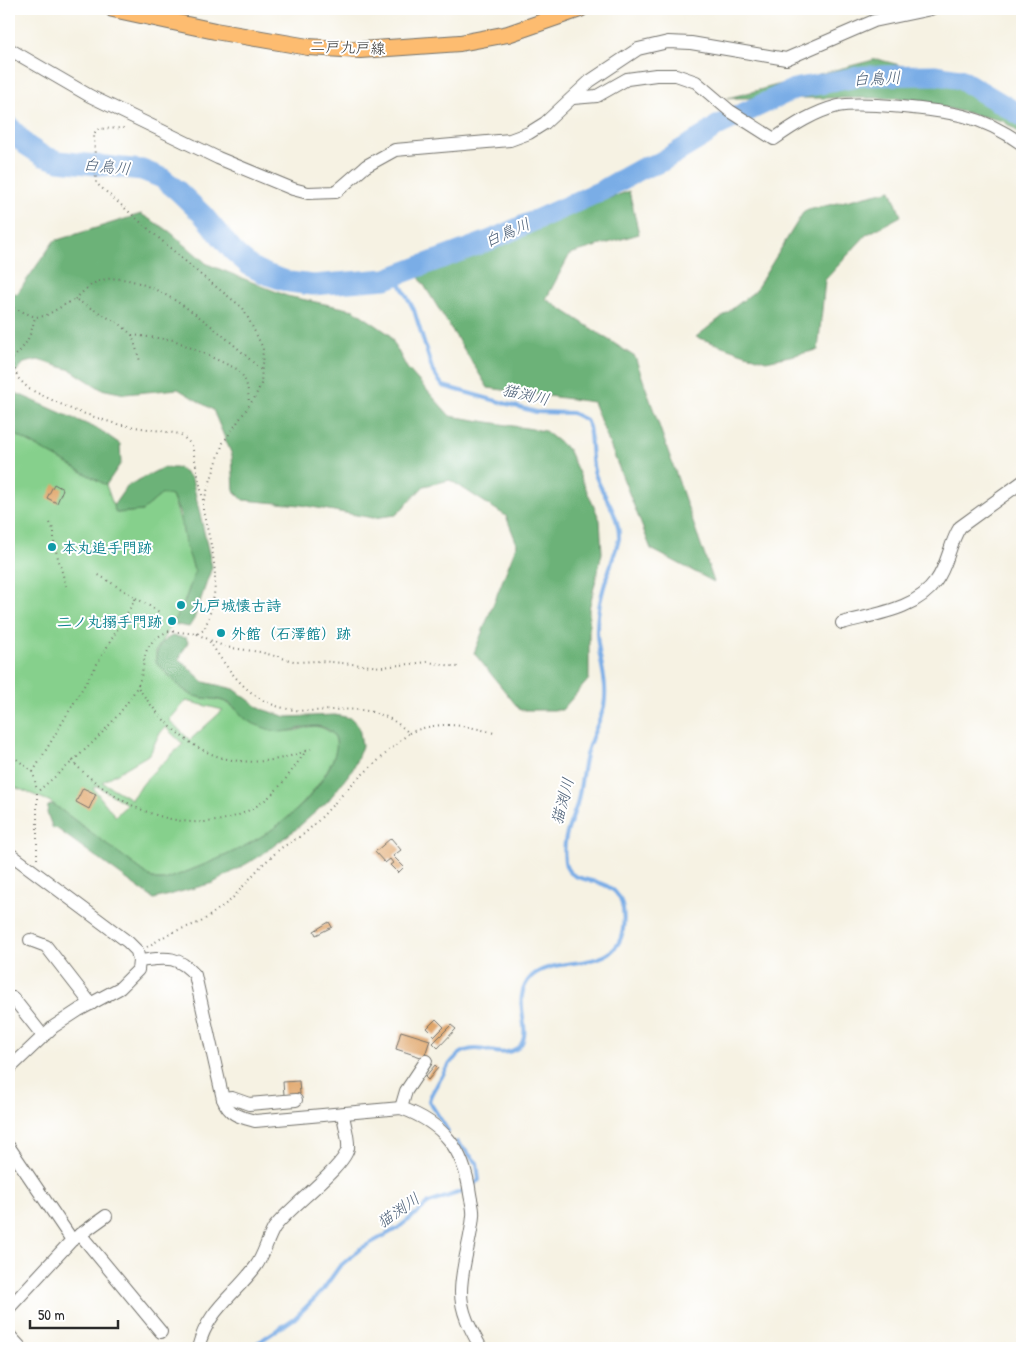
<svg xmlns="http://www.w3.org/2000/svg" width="1031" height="1357" font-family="'Patrick Hand','Klee One',sans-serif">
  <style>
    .green { fill: #86d08c; stroke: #587e5c; fill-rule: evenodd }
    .forest { fill: #6cb278; stroke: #4c6e52 }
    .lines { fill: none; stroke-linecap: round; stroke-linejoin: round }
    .stream { stroke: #7aade6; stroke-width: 4 }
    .river { stroke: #7aade6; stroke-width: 21 }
    .building { fill: #dfa264 }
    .minor-casing { stroke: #72716b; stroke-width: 14 }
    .major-casing { stroke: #72716b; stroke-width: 18 }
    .path { stroke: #72716b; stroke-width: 2; stroke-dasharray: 1 4; stroke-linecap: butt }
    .minor { stroke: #fff; stroke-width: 12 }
    .major { stroke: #fdbc70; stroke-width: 16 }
    .culture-dot { fill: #0f9aa8; stroke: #fff; stroke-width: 2 }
    .labels { text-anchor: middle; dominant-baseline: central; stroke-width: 4; stroke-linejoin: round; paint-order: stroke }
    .street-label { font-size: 15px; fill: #2b2b2b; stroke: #fff }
    .culture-label { font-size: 15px; font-weight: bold; fill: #0d838f; stroke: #fff; text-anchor: start }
    .water-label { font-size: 16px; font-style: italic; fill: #4b5f76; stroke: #fff }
  </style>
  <rect width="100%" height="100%" fill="#fff"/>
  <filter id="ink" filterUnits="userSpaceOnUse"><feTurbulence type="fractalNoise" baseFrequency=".02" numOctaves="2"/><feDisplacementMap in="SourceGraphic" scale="10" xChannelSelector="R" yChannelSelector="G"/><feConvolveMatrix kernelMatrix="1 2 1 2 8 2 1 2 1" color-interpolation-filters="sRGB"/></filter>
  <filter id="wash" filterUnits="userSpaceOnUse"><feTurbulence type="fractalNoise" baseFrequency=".0096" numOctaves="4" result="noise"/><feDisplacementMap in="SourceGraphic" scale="20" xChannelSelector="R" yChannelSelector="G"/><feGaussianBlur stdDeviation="1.12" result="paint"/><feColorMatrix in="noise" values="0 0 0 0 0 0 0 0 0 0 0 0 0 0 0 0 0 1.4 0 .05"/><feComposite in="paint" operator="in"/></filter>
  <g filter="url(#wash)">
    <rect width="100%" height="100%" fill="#f6f2e3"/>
    <path class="green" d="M 9,431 L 106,485 L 116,513 L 142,511 L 162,494 L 172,496 C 182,521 186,547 195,572 L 184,603 L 156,651 L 156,662 C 166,672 179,689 192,695 C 204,700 218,697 229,704 C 236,708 240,714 246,719 C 251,723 283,731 290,731 C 305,731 312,720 330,732 C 339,737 337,751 333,759 C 300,829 233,854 165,880 L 155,880 L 49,801 L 9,785 ZM 186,701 L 223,710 L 190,740 L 169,720 ZM 165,727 L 183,744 L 150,775 L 131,799 L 102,782 L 150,754 L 158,736 ZM 97,786 L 127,804 L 127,805 L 115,816 L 93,788 Z"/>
    <g class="forest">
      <path d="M 877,59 L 992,90 L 1022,105 L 1022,135 L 1003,121 L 902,98 L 728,98 Z"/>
      <path d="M 891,190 L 901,216 L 866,235 L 825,280 L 818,350 L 766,361 L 696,337 L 755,291 L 804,211 Z"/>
      <path d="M 629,191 L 639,234 L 570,254 L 546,299 L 635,357 L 714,582 L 651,549 L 593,402 L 488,388 L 414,269 Z"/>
      <path d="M 141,214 L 169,231 L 207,264 L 287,296 L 354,310 L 389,334 L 407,368 L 450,416 L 545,431 L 568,449 L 600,520 L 602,553 L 589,609 L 589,679 L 562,710 L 520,710 L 474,653 L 517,544 L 506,516 L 450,480 L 424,486 L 396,515 L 373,518 L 301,505 L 243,500 L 234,491 L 232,455 L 213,410 L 178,389 L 125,394 L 101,389 L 71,370 L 38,360 L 24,363 L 9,379 L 9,291 L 17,294 L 54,241 Z"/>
      <path d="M 9,390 L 100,430 L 120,444 L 121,463 L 106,485 L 9,431 Z"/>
      <path d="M 162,468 L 179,468 L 192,479 L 212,567 L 194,619 L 189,627 L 177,625 L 173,622 L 184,603 L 195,572 L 185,543 L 180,514 L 172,496 L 162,494 L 142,511 L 116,513 L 113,506 L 127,486 Z"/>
      <path d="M 172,636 L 186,638 L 188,642 L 179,659 L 204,682 L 234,689 L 261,709 L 287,717 L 335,715 L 351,718 L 359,727 L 362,746 L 353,769 L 328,801 L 295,830 L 260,856 L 213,883 L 154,899 L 56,828 L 53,829 L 47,813 L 48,806 L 53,804 L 155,880 L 165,880 C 229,856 299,829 331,764 C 335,755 341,740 331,732 C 314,717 292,736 273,731 C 265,728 255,725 248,721 C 241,716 237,708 229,703 C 217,697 203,700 192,695 C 181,690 165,671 156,662 C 156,649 160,642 172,636 Z"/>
    </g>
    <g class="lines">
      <g class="stream">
        <path d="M 396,276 L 414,310 L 433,372 L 443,386 L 536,412 L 572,413 L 586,420 L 589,427 C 592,442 590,459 595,474 C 603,497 620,514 619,539 C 610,570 597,598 597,631 C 597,656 609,680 604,706 C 600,723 590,738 586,755 C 582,771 581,788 577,804 C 570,826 562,837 565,862 C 569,894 631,863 623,929 C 617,975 557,954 532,976 C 508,999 535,1030 519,1047 C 491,1067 470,1023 441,1078 C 437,1085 430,1094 429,1101 L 448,1131"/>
        <path d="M 457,1142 L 477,1163 L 479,1180 L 472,1186"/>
        <path d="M 250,1348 L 295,1318 L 322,1291 L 339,1267 L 360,1249 L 398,1228 L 429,1203 L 466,1190"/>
      </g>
      <path class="river" d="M 9,126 L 26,145 L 43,156 L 59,161 L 142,170 L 162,178 L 177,190 L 203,215 L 233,251 L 250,266 L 266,274 L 289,282 L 313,285 L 386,279 L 491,240 L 601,191 L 643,168 L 659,163 L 704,136 L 717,126 L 794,89 L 863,76 L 936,75 L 960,79 L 1022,116"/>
    </g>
    <g id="blocks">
      <g class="building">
        <path d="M 54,484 L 63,489 L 57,503 L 47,498 Z"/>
        <path d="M 83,788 L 96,794 L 89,809 L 76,802 Z"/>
        <path d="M 391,838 L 401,850 L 393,856 L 404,867 L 398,873 L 390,865 L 393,863 L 390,859 L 385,863 L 375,852 Z"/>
        <path d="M 329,922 L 332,927 L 316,935 L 314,931 Z"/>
        <path d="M 436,1019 L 444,1027 L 435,1036 L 427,1028 Z"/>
        <path d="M 451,1025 L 456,1029 L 438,1048 L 433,1043 Z"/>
        <path d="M 401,1031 L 430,1040 L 424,1058 L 396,1049 Z"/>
        <path d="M 435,1065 L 438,1068 L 428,1080 L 425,1077 Z"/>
        <path d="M 299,1081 L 300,1094 L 284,1095 L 283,1082 Z"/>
      </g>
    </g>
  </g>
  <g filter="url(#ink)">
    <use href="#blocks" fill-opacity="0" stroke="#72716b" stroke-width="1"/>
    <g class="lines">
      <g class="minor-casing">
        <g id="minor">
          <path d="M 543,9 L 556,18"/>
          <path d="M 9,49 L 90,96 L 218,158 L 293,189 L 308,193 L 336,192 L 366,166 L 395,150 L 510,140 L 529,133 L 545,123 L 590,81 L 638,49 L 668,42 L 691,43 L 786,59 L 874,21 L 931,9"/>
          <path d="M 573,98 L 597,96 L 627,79 L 656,75 L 676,75 L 696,82 L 730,111 L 774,139 C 794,125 814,112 838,106 C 861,101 939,110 964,116 C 984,121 1005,132 1022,144"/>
          <path d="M 842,623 C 874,614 916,610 936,581 C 948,565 949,544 960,527 L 1022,482"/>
          <path d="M 9,853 L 128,942 L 137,951 L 139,961 L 138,970 L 120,988 L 79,1010 L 53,1027 L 9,1069"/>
          <path d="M 30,940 L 46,946 L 91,1004"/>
          <path d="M 139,961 C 165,958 176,954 195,975 L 223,1099 C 229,1115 240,1117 255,1121 L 401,1108 C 443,1123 464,1149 470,1194 C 471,1201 474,1209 473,1216 C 471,1241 461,1267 461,1292 C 461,1313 471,1330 481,1348"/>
          <path d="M 13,998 L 43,1036"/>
          <path d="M 223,1099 L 232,1098 L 249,1104 L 296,1100"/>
          <path d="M 401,1108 L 406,1091 L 426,1061"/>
          <path d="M 9,1147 L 72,1240 L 9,1308"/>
          <path d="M 80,1234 L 161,1332"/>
          <path d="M 74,1239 L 106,1216"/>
          <path d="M 9,1335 L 21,1348"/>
          <path d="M 198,1348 C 208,1309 233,1297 256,1266 C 264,1255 267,1240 274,1228 C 288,1208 345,1167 348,1148 C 349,1138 344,1124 343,1114"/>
        </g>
      </g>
      <g class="major-casing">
        <path id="major" d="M 113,9 L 215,31 L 308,47 L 360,50 L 460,43 L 508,34 L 580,9"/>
      </g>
      <g class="path">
        <path d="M 75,299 C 82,293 90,284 99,281 C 147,264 229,339 261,370"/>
        <path d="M 9,306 L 35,317"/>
        <path d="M 132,335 L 174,340 L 237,369 C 248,380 248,389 249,404"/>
        <path d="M 11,360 L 18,378 L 29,389 L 73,410 L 116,424 L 180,434 L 192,445 L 203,500"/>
        <path d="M 9,362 C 26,346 30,339 35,317 L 45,316 L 75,299 L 121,325 L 132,335 L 140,361"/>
        <path d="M 50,523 L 54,531 L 54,544 L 66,586"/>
        <path d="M 136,598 L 161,613"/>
        <path d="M 197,634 L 225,647 L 260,652 L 297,662 L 321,661 L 382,667 L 428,662 L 458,667"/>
        <path d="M 409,733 C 439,720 465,725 494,733"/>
        <path d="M 306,751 L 311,749"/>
        <path d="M 9,753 L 33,772 L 37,791"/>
        <path d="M 72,761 C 119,810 199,846 261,803 C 280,790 292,770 306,751 C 229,779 181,750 137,686"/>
        <path d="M 33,772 L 136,598 L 97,574"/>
        <path d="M 37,859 L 37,792 C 71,763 115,727 137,687 C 149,663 136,645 169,631 L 197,634 L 204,630 C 223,584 214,557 203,511 L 203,503 L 223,443 L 255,397 L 261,384 L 263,348 L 243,308 L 201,275 L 96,183 L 94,134 L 97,129 L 124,128 L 125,126"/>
        <path d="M 147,947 L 170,933 L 201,922 L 231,900 L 261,866 L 281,848 L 304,834 L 317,822 L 354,782 L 409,733 C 363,689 320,724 271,704 C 243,693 224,664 208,639"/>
      </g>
      <use href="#minor" class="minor"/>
      <use href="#major" class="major"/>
    </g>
  </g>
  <g class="culture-dot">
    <circle cx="52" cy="547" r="5"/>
    <circle cx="181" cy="605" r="5"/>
    <circle cx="172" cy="621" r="5"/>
    <circle cx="221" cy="633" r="5"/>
  </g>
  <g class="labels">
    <g class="street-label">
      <text transform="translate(348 47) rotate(2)">二戸九戸線</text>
    </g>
    <g class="culture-label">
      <text x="62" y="547">本丸追手門跡</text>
      <text x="191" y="605">九戸城懐古詩</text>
      <text x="162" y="621" text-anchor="end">二ノ丸搦手門跡</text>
      <text x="231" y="633">外館（石澤館）跡</text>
    </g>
    <g class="water-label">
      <text transform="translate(877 78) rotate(-3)">白鳥川</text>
      <text transform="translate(107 166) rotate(6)">白鳥川</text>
      <text transform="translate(507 232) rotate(-24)">白鳥川</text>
      <text transform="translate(526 394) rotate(13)">猫渕川</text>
      <text transform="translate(562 801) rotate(-75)">猫渕川</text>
      <text transform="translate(398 1210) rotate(-35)">猫渕川</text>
    </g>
  </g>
  <rect width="1031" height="1357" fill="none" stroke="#fff" stroke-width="30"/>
  <path d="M30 1320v8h88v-8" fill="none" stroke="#2b2b2b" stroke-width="2.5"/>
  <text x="38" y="1320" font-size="15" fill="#2b2b2b" stroke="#ffffff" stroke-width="4" paint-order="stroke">50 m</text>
</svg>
